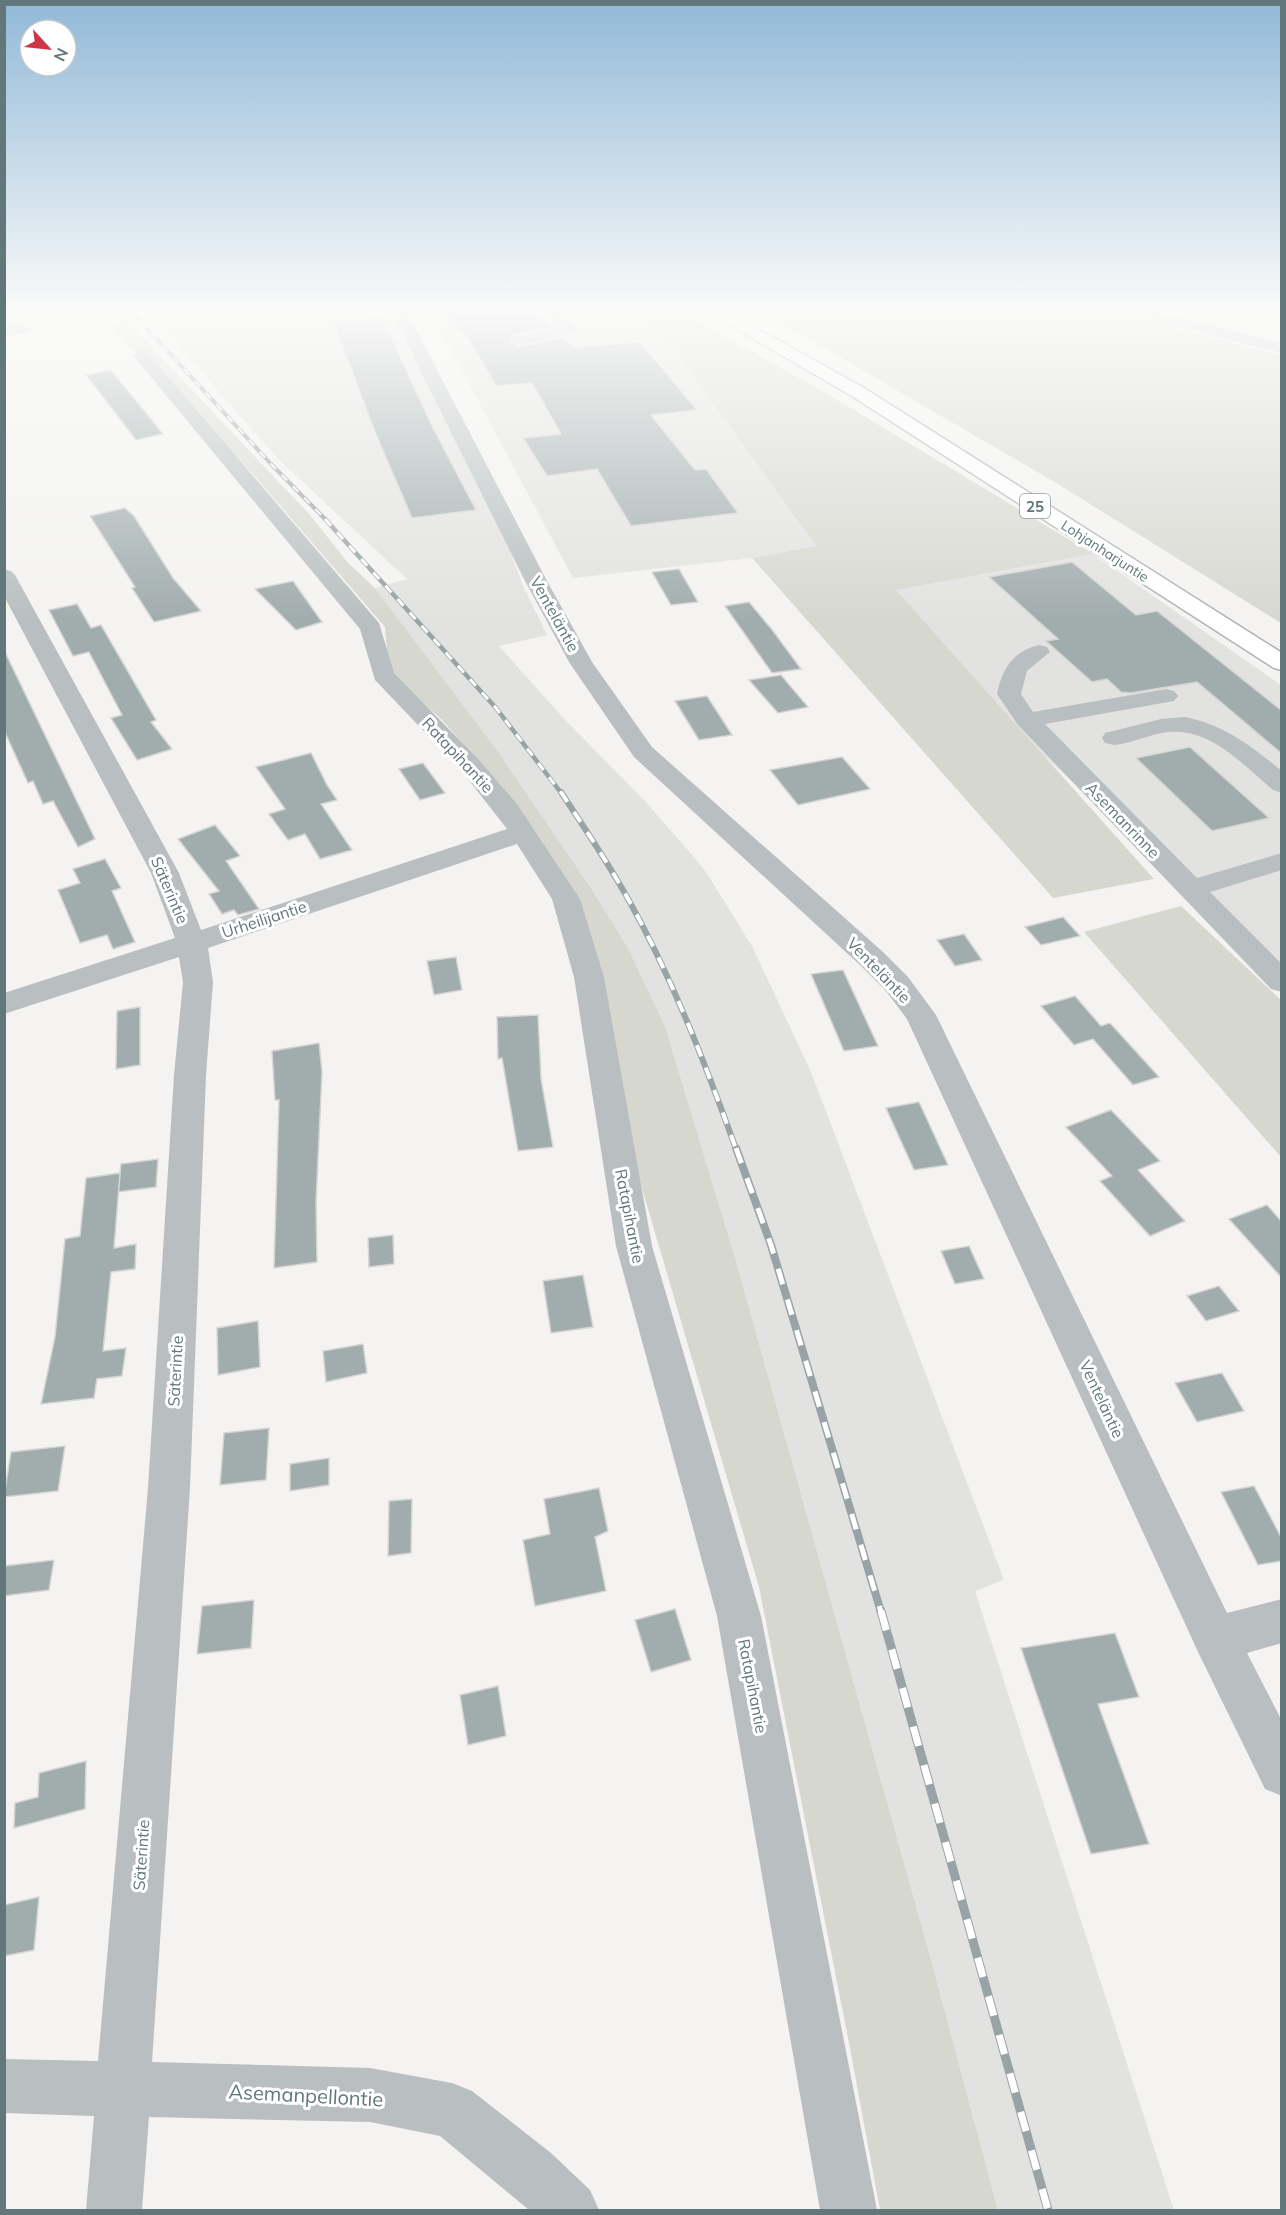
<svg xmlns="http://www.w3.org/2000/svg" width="1286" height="2215" font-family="Mulish,sans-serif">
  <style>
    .built { fill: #e2e3e1 }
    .green { fill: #d6d8d0 }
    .building { fill: #a1acad; stroke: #d5d5d3; stroke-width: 1.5 }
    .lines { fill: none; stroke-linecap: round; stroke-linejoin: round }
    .highway-casing { stroke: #adb3b4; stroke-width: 3 }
    .minor { fill: #b9bfc0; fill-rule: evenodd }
    .highway { fill: #fff; fill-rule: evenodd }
    .rail-far4-casing { stroke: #99a3a5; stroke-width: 4 }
    .rail-far3-casing { stroke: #99a3a5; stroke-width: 4.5 }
    .rail-far2-casing { stroke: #99a3a5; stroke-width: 6 }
    .rail-far1-casing { stroke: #99a3a5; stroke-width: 8 }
    .rail-casing { stroke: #99a3a5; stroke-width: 9 }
    .rail-far4 { stroke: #fff; stroke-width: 2; stroke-dasharray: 8; stroke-linecap: butt }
    .rail-far3 { stroke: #fff; stroke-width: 3; stroke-dasharray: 9; stroke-linecap: butt }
    .rail-far2 { stroke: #fff; stroke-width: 4; stroke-dasharray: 12; stroke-linecap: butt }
    .rail-far1 { stroke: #fff; stroke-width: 5; stroke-dasharray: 16; stroke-linecap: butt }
    .rail { stroke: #fff; stroke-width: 7; stroke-dasharray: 20; stroke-linecap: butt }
    .labels { text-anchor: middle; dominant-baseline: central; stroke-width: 6; stroke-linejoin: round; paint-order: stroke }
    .far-street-label { font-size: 14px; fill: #62777a; stroke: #fff }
    .shield { fill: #fff; stroke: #91a0a2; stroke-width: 1.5 }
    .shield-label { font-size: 15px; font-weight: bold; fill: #62777a }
    .street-label { font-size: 16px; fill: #62777a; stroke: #fff }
    .near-street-label { font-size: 20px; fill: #62777a; stroke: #fff }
  </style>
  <rect width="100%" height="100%" fill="#f4f3f1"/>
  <g class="built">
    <path d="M 148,310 L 385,310 L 393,319 L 503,530 L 523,586 L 547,635 L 499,646 L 566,721 L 645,801 L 704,869 L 752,946 L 811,1072 L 1004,1580 L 975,1591 L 1174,2210 L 998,2210 L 932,1963 L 736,1261 L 665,1026 L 628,948 L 591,888 L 497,750 L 375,588 L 407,579 L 275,456 Z"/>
    <path d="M 419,310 L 638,310 L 665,337 L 816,546 L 752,558 L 573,578 L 445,339 Z"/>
    <path d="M 1093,554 L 1281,685 L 1281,968 L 1036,749 L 895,590 Z"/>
  </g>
  <g class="green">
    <path d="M 638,310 L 677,310 L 826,393 L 1093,554 L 896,590 L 1154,879 L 1053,898 L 752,558 L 816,546 L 665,337 Z"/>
    <path d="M 759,310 L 1107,310 L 1281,355 L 1281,623 L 1053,481 Z"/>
    <path d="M 127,321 L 310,515 L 349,564 L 375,588 L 497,750 L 591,888 L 628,948 L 665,1026 L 736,1261 L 932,1963 L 998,2210 L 880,2210 L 850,2048 L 759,1587 L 641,1185 L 602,974 L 503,789 L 441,719 L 398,680 L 388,664 L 385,627 L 253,474 L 141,351 L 133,352 L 111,324 Z"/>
    <path d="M 1181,906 L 1281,1000 L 1281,1157 L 1084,932 Z"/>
  </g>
  <g class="building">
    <path d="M 469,310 L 533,310 L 551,327 L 513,335 L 509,341 L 518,347 L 563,338 L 574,348 L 640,342 L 697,410 L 651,415 L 695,470 L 706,469 L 738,513 L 631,526 L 597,469 L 547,476 L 523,438 L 561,434 L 532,383 L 496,386 L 468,338 L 444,314 Z"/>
    <path d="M 382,317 L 432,426 L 476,510 L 412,518 L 375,432 L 333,321 Z"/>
    <path d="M 111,370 L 163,434 L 136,440 L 86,375 Z"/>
    <path d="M 125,508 L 134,516 L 173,578 L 201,611 L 154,622 L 132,588 L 135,587 L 90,516 Z"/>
    <path d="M 1072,562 L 1136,615 L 1157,611 L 1281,710 L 1281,753 L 1197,682 L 1131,693 L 1121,692 L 1107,679 L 1092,682 L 1046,641 L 1058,639 L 989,577 Z"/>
    <path d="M 679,569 L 698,602 L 671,605 L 652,572 Z"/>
    <path d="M 293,581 L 322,622 L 296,630 L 255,589 Z"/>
    <path d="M 749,602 L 773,631 L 801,669 L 772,673 L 725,606 Z"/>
    <path d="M 77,604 L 91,628 L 101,625 L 156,720 L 151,722 L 172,749 L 137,760 L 111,718 L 122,715 L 89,652 L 73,656 L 49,610 Z"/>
    <path d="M 4,650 L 95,839 L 78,847 L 53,801 L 43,804 L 33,781 L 28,783 L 4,730 Z"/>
    <path d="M 781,675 L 808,707 L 778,713 L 749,680 Z"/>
    <path d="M 707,696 L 732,735 L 699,740 L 675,701 Z"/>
    <path d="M 1190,747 L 1269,818 L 1212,831 L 1136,758 Z"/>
    <path d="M 311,753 L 327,785 L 337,800 L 321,804 L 352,850 L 320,859 L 305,834 L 288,840 L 269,814 L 285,809 L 256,767 Z"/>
    <path d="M 842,757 L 870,789 L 798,805 L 770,770 Z"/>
    <path d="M 423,763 L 445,793 L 420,800 L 399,769 Z"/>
    <path d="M 215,825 L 240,856 L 226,861 L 259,909 L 238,915 L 234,910 L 222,914 L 209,894 L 219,891 L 178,839 Z"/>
    <path d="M 105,859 L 121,888 L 112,891 L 135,942 L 113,949 L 107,935 L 80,943 L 58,890 L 80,883 L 73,869 Z"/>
    <path d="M 1063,917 L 1080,936 L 1041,945 L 1025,927 Z"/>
    <path d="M 964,934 L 982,960 L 955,966 L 937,940 Z"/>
    <path d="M 456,957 L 462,990 L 434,995 L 427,961 Z"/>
    <path d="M 843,970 L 878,1046 L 844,1051 L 811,974 Z"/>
    <path d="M 1075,996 L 1101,1026 L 1110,1023 L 1159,1077 L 1133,1085 L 1093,1039 L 1074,1045 L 1041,1006 Z"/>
    <path d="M 140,1007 L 140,1065 L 116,1069 L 117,1011 Z"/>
    <path d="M 538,1015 L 541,1079 L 553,1147 L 518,1151 L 502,1058 L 498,1059 L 497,1017 Z"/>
    <path d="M 319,1043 L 322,1072 L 316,1202 L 317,1262 L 274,1268 L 279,1100 L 275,1100 L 272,1051 Z"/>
    <path d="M 919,1102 L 948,1165 L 914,1170 L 886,1108 Z"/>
    <path d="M 1111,1110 L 1160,1161 L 1138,1170 L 1185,1221 L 1150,1236 L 1100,1181 L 1112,1176 L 1066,1127 Z"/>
    <path d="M 158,1159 L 156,1187 L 118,1192 L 121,1164 Z"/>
    <path d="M 120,1173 L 114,1248 L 136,1244 L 135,1269 L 111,1272 L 103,1351 L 126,1348 L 122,1376 L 97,1379 L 94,1398 L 41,1404 L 55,1337 L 65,1239 L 80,1236 L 86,1178 Z"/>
    <path d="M 1267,1205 L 1281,1221 L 1281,1277 L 1229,1219 Z"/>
    <path d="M 393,1235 L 394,1264 L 369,1267 L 368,1238 Z"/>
    <path d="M 969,1246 L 984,1279 L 955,1284 L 941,1251 Z"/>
    <path d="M 583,1275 L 593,1327 L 551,1333 L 543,1281 Z"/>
    <path d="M 1219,1286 L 1239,1311 L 1206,1321 L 1187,1296 Z"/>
    <path d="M 258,1321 L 260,1367 L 218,1375 L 217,1328 Z"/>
    <path d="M 363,1344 L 367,1373 L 326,1382 L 323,1351 Z"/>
    <path d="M 1222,1373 L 1244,1411 L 1197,1422 L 1175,1383 Z"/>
    <path d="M 269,1428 L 266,1480 L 220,1485 L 224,1433 Z"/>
    <path d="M 65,1446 L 58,1491 L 4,1497 L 11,1452 Z"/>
    <path d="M 329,1458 L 329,1485 L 290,1491 L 290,1464 Z"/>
    <path d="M 1254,1486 L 1281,1537 L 1281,1561 L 1258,1565 L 1221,1492 Z"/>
    <path d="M 599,1488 L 608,1531 L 595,1537 L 606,1591 L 535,1606 L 523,1540 L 550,1534 L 544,1499 Z"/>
    <path d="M 412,1499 L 411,1553 L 388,1556 L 389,1501 Z"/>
    <path d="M 54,1560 L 49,1590 L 4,1596 L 4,1566 Z"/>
    <path d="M 254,1600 L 251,1648 L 197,1654 L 202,1606 Z"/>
    <path d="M 675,1609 L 691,1660 L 651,1672 L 635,1620 Z"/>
    <path d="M 1115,1633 L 1139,1697 L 1098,1704 L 1149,1844 L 1091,1854 L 1021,1648 Z"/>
    <path d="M 498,1686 L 506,1736 L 468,1745 L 460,1695 Z"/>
    <path d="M 86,1761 L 85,1809 L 14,1828 L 15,1803 L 38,1797 L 39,1773 Z"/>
    <path d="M 39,1897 L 34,1950 L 4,1956 L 4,1905 Z"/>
  </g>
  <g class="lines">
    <g class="highway-casing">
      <path id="highway" d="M 704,310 L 723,310 L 864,388 L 1282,653 L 1282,670 L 1274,668 L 852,396 Z"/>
    </g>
    <g class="minor">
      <path d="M 390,310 L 406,310 L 547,581 L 592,662 L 652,747 L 883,952 L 908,977 L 936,1015 L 1227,1613 L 1282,1599 L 1282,1643 L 1247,1653 L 1282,1721 L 1282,1796 L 1265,1789 L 1199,1654 L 907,1019 L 886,991 L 861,966 L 634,757 L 569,662 L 525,581 Z"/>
      <path d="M 540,310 L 557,310 L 576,330 L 574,333 L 519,345 L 513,343 L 511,340 L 513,337 L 557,328 Z"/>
      <path d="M 1122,310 L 1149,310 L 1282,343 L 1282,353 L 1125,313 Z"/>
      <path d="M 22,324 L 30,329 L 28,332 L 4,337 L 4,327 Z"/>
      <path d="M 141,350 L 147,352 L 379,623 L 394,673 L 479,760 L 517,804 L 580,899 L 604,977 L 652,1246 L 761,1616 L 877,2210 L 820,2210 L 717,1616 L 616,1246 L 574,977 L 552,899 L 517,844 L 208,948 L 213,982 L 206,1075 L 190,1488 L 152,2062 L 370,2068 L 452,2083 L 472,2091 L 551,2153 L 590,2190 L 599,2210 L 529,2210 L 440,2136 L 370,2122 L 149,2117 L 142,2210 L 86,2210 L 94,2116 L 4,2113 L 4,2059 L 98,2061 L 148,1488 L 174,1075 L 183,982 L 179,957 L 4,1014 L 4,993 L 175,938 L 151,873 L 4,596 L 4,569 L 11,571 L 15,575 L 179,873 L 201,930 L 507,829 L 461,770 L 375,680 L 360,629 L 135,358 L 133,355 Z"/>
      <path d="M 1039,645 L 1047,647 L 1050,652 L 1027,671 L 1021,694 L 1033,712 L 1166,689 L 1174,691 L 1178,696 L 1174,701 L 1045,724 L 1197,878 L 1282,853 L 1282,870 L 1210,892 L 1282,964 L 1282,992 L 1271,989 L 1018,725 L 997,694 C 1002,669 1013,651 1039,645 Z"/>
      <path d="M 1185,717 C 1225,725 1251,746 1282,771 L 1282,793 L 1273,790 C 1243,765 1211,728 1169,732 C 1150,734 1133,743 1114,745 L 1105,743 L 1102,738 L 1105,733 L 1161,719 Z"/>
    </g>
    <use href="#highway" class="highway"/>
    <g class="rail-far4-casing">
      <path id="rail-far4" d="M 130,310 L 271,464 L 327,521"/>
    </g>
    <g class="rail-far3-casing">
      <path id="rail-far3" d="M 325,519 L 496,708 L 562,794"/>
    </g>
    <g class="rail-far2-casing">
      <path id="rail-far2" d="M 561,792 C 583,826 607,861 627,897 C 672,977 705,1063 736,1149"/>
    </g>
    <g class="rail-far1-casing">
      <path id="rail-far1" d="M 736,1148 L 771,1245 L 881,1612"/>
    </g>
    <g class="rail-casing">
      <path id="rail" d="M 881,1611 L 1048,2210"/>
    </g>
    <use href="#rail-far4" class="rail-far4"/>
    <use href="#rail-far3" class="rail-far3"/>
    <use href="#rail-far2" class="rail-far2"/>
    <use href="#rail-far1" class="rail-far1"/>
    <use href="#rail" class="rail"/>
  </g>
  <linearGradient id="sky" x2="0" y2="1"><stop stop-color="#91b9d8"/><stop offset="0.5" stop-color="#fafaf9"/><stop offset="1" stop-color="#fafaf9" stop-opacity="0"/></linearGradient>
  <rect width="1286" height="620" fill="url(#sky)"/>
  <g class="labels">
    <g class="far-street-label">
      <text transform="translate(1105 551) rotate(33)">Lohjanharjuntie</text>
    </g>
    <rect class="shield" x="1020" y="494" width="30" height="24" rx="4.5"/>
    <g class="shield-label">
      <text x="1035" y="506">25</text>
    </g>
    <g class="street-label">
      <text transform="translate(555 614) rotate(61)">Venteläntie</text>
      <text transform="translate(458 755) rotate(47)">Ratapihantie</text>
      <text transform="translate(1123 820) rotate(46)">Asemanrinne</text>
      <text transform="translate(170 890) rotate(67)">Säterintie</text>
      <text transform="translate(264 919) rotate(-18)">Urheilijantie</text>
      <text transform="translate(879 970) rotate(46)">Venteläntie</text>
      <text transform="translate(630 1216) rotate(79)">Ratapihantie</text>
      <text transform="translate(175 1371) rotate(-87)">Säterintie</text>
      <text transform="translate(1102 1399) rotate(65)">Venteläntie</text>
      <text transform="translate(753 1686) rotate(79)">Ratapihantie</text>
      <text transform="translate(141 1855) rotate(-86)">Säterintie</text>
    </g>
    <g class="near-street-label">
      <text transform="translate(306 2095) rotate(3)">Asemanpellontie</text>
    </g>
  </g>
  <rect width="1286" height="2215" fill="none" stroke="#62777a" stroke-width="12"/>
  <g transform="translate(48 48) rotate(117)"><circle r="28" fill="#ffffff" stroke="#c0c9ca" stroke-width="1.5"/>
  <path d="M0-4.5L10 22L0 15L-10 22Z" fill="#d03547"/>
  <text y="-9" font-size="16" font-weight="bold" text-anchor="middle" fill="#62777a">N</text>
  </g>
</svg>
